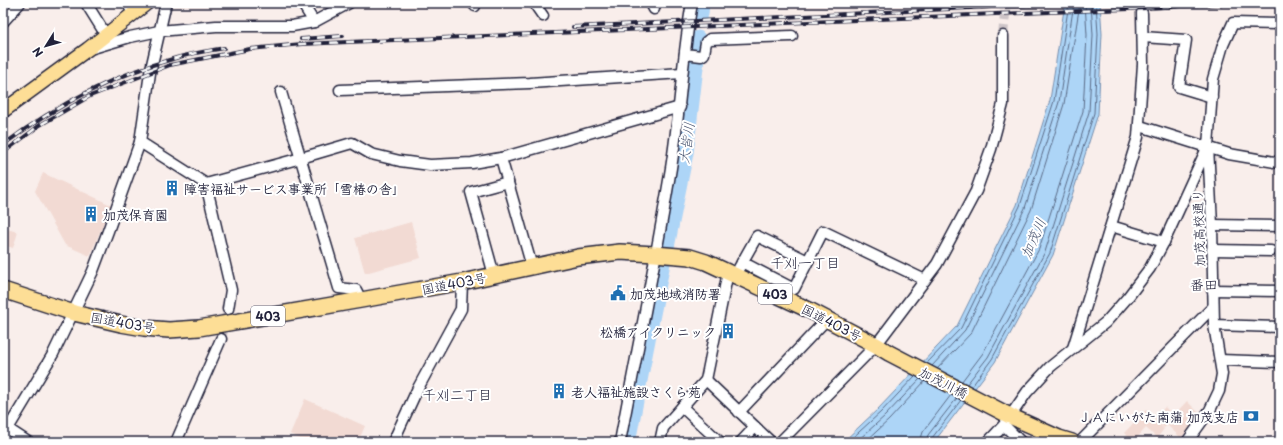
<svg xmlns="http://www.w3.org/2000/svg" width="1283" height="445" font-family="'Playpen Sans','Klee One',sans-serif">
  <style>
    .built { fill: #f2dad3 }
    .water { fill: #add5f7; stroke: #758dac }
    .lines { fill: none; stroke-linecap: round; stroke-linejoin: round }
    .shore { stroke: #5a6a86; stroke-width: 1 }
    .river { stroke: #add5f7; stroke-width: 15 }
    .minor-tunnel { stroke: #cec5c8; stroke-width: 10; stroke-dasharray: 10 5; stroke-linecap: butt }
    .minor-casing { stroke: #22223b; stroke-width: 13 }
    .major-casing { stroke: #22223b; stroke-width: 16 }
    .highway-casing { stroke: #22223b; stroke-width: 18 }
    .minor { stroke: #fff; stroke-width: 10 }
    .major { stroke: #fdde96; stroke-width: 13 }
    .highway { stroke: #fdde96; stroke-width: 15 }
    .rail-casing { stroke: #22223b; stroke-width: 4 }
    .rail { stroke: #fff; stroke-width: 2.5; stroke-dasharray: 8; stroke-linecap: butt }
    .labels { text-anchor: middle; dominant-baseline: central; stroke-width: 4; stroke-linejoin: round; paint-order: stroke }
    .shield { fill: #fff; stroke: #646476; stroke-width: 1 }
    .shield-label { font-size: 12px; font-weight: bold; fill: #22223b }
    .poi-label { font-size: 13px; font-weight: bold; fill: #22223b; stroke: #fff; text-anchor: start }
    .street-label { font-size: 13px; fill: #22223b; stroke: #fff }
    .water-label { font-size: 14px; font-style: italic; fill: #4c5873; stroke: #fff }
    .neighbourhood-label { font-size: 14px; fill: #22223b; stroke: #fff }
  </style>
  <rect width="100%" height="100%" fill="#f9eeeb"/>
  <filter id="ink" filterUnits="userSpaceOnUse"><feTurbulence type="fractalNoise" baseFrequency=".025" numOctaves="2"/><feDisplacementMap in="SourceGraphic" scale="8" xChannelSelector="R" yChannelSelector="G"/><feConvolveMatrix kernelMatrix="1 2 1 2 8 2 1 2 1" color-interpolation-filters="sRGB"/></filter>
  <g filter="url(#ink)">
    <g class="built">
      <path d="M 43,173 L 111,205 L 90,256 L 65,245 L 35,191 Z"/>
      <path d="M 411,222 L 421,258 L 365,273 L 355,238 Z"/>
      <path d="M 3,228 L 18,232 L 13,248 L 3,245 Z"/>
      <path d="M 305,399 L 365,426 L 358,442 L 307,442 L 290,434 Z"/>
      <path d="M 1187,401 L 1202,416 L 1181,438 L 1167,425 L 1164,428 L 1154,418 L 1165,407 L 1173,416 Z"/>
      <path d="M 1146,410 L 1164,429 L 1157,438 L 1146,428 L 1133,442 L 1124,433 Z"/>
    </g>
    <path class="water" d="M 1065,3 L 1100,3 L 1102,34 L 1098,114 L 1053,255 L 995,362 L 934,442 L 843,442 L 878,409 L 957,326 L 1017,205 L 1050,100 Z"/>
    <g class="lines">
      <g class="shore">
        <path d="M 927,363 L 961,328 L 1020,206 L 1054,101 L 1069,3"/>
        <path d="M 932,366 L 965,330 L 1025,208 L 1059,102 L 1074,3"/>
        <path d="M 937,369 L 971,333 L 1031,210 L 1064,104 L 1080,3"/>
        <path d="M 962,381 L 983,353 L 1039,249 L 1083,111 L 1087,35 L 1085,3"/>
        <path d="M 967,384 L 988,357 L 1045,252 L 1089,112 L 1093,35 L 1091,3"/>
        <path d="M 972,386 L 992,359 L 1050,253 L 1094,113 L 1098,34 L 1096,3"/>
        <path d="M 848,442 L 881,412 L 915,376"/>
        <path d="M 856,442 L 885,416 L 920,379"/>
        <path d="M 865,442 L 889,420 L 925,381"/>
        <path d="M 920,442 L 923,432 L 951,395"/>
        <path d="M 926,442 L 928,435 L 957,398"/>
        <path d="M 931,442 L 932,438 L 961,400"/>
      </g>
      <g class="river">
        <path d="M 701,14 L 702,3"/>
        <path d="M 667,247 L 686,153 L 697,59 L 698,38"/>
        <path d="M 628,442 L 663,263"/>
      </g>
      <g class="minor-tunnel">
        <path d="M 1003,36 L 1006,3"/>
        <path d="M 221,339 L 228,309"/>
      </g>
      <g class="minor-casing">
        <g id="minor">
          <path d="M 86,3 L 106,35"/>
          <path d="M 127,3 L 134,14"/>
          <path d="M 302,3 L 314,22"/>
          <path d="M 473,3 L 475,6"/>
          <path d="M 534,3 L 543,16"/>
          <path d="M 651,3 L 654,9"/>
          <path d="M 3,22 L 20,3"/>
          <path d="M 1143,37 L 1186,40 L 1179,87 L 1212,97"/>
          <path d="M 93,48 L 130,37 L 159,31 L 216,26 L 292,26 L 314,22 L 349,3"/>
          <path d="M 685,54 L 701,56 L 704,54 L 706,42 L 710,39 L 792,36"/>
          <path d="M 340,90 L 530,83 L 682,73"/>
          <path d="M 281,92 L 339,288 L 356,290 L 361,300"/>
          <path d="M 1140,126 L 1229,154 L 1280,163"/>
          <path d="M 140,142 L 206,184 L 231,290 L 228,309"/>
          <path d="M 501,158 L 532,267"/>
          <path d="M 206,184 L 301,158 L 352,143 L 371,154 L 400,161 L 430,165 L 472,163 L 501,158 L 680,107"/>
          <path d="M 1212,225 L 1280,226"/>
          <path d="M 1111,226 L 1164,242"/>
          <path d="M 1212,250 L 1271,251"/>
          <path d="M 742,262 L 794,289 L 823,231 L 925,280"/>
          <path d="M 739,268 L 757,236 L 808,261"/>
          <path d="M 494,275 L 471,192 L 508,182"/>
          <path d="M 1212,290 L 1280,291"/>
          <path d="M 1214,325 L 1280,327"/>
          <path d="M 1073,348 L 1138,137 L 1143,64 L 1142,13"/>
          <path d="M 1220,360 L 1280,362"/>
          <path d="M 706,380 L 771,442"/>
          <path d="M 682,407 L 720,442"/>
          <path d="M 739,412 L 827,319"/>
          <path d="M 1004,425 L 1021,442"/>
          <path d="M 8,429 L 28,442"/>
          <path d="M 3,437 L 53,354 L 93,271 L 108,231 L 140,142 L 150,73 L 166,3"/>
          <path d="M 176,442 L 221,339"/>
          <path d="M 393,442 L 417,390 L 461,309 L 462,282"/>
          <path d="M 620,442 C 637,351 656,260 671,168 C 680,113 682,58 692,3"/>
          <path d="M 660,442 L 663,428 L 706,380 L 728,272"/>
          <path d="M 741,442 L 755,427"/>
          <path d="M 780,442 L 876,345 L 937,264 L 976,191 L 991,149 L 1003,104 L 1003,36"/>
          <path d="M 988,442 L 1004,425 L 1027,392 L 1050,367 L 1106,322 L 1128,297 L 1150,268 L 1164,242 L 1208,146 L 1213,79 L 1223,45 L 1233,23 L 1280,24"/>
          <path d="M 1080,442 L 1213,307"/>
          <path d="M 1187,442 L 1210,410 L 1219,391 L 1222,374 L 1214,325 L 1212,225 L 1208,146"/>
        </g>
      </g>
      <g class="major-casing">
        <path id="major" d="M 3,111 L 88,49 L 147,3"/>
      </g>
      <g class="highway-casing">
        <path id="highway" d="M 3,290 L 74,313 L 121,324 L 144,328 L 169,330 L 199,328 L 361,300 L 462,282 L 578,257 L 620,252 L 655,254 L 690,257 L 706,262 L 809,310 L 876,345 L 889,353 L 1010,416 L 1059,438 L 1072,442"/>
      </g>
      <use href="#minor" class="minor"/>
      <use href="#major" class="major"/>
      <use href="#highway" class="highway"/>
      <g class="rail-casing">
        <g id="rail">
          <path d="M 573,27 L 1074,3"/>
          <path d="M 301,39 L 343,36"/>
          <path d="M 3,145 C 55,106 113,75 176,58 C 192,53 208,51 224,48"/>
          <path d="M 3,153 L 40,125 L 90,96 L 170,65 L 250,49 L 302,44 L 995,14 L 1129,9 L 1217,4 L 1280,4"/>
        </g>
      </g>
      <use href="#rail" class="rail"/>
    </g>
  </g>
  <defs>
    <g id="building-bare" transform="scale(1.2)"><path d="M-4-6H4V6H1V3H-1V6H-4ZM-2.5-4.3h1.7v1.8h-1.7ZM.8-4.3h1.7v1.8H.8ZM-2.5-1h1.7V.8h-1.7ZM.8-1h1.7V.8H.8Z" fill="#1f6fb2" stroke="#fff" stroke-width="2.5" paint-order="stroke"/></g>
    <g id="civic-bare" transform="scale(1.2)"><path d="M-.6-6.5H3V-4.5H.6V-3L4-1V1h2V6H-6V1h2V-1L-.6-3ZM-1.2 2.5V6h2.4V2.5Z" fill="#1f6fb2" stroke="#fff" stroke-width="2.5" paint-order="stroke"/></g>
    <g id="bank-bare" transform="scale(1.2)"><path d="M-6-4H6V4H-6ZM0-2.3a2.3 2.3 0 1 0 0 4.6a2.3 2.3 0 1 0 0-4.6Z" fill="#1f6fb2" stroke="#fff" stroke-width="2.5" paint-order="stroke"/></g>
  </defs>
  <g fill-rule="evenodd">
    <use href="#building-bare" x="172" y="188"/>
    <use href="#building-bare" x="91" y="214"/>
    <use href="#civic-bare" x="618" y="293"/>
    <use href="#building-bare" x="728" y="331"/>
    <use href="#building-bare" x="559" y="391"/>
    <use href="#bank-bare" x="1251" y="416"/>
  </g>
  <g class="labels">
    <g class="shield">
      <rect x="758" y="284" width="34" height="20" rx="3"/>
      <rect x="251" y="306" width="34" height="20" rx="3"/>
    </g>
    <g class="shield-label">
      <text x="775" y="294">403</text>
      <text x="268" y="316">403</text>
    </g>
    <g class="poi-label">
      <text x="184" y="188">障害福祉サービス事業所「雪椿の舎」</text>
      <text x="103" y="214">加茂保育園</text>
      <text x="630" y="293">加茂地域消防署</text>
      <text x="716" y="331" text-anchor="end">松橋アイクリニック</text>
      <text x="571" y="391">老人福祉施設さくら苑</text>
      <text x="1239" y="416" text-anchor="end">ＪＡにいがた南蒲 加茂支店</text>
    </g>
    <g class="street-label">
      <text transform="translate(1198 228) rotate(-92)">加茂高校通り</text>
      <text transform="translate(454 283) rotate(-11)">国道403号</text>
      <text transform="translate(123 322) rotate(10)">国道403号</text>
      <text transform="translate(832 322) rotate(27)">国道403号</text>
      <text transform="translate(944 382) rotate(27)">加茂川橋</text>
    </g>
    <g class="water-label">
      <text transform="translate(686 143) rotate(-82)">大皆川</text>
      <text transform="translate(1033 238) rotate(-67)">加茂川</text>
    </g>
    <g class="neighbourhood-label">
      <text x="805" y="262">千刈一丁目</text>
      <text x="1204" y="284">番田</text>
      <text x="457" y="394">千刈二丁目</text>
    </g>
  </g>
  <rect width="1283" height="445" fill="none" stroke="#fff" stroke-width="16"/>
  <rect x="8" y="8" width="1267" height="429" fill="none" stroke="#22223b" stroke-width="1.5" filter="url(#ink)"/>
  <g transform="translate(46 46) rotate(233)" stroke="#ffffff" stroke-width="3" paint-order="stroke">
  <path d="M0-3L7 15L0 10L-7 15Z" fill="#22223b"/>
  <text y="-6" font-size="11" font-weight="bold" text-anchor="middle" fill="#22223b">N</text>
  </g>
</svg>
